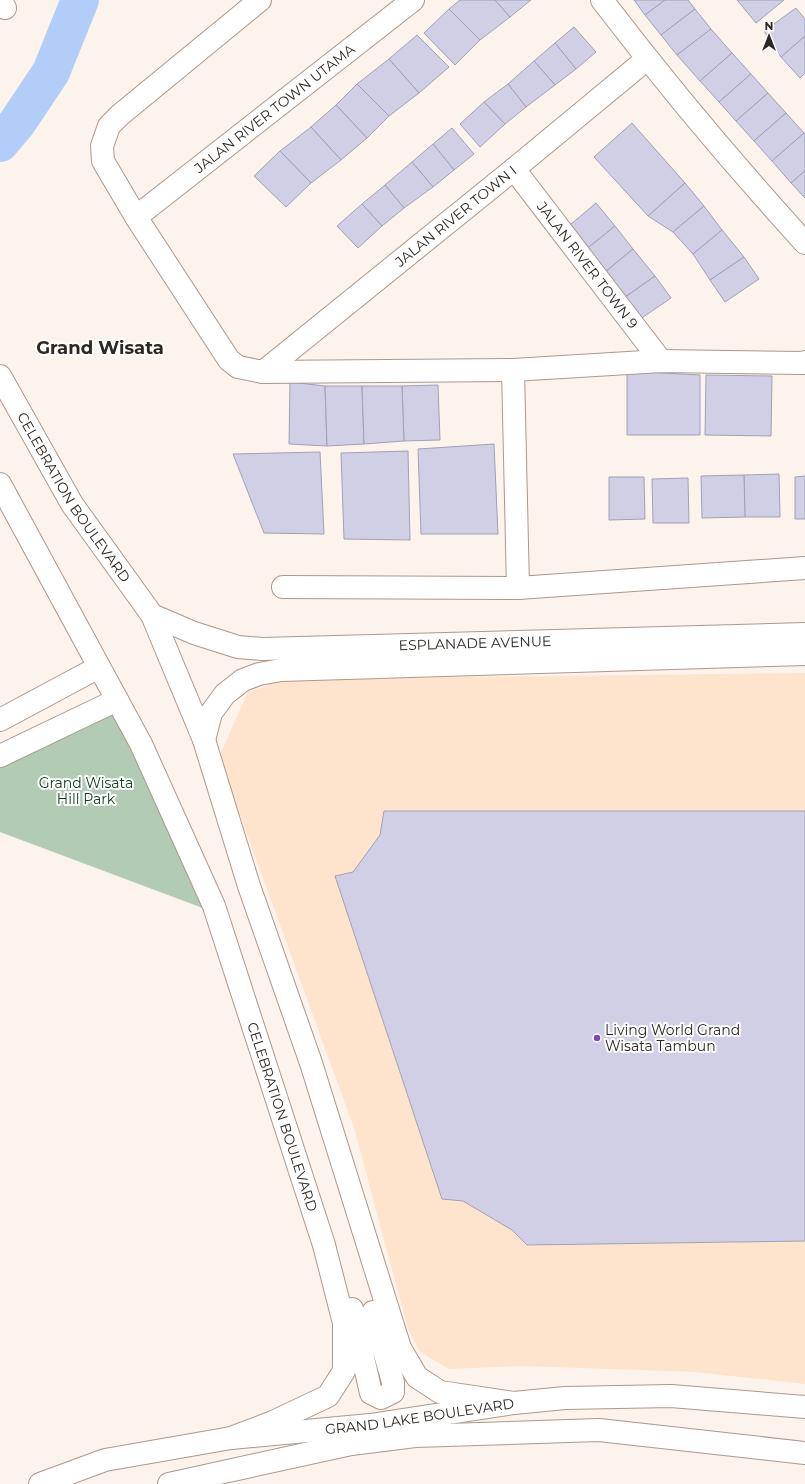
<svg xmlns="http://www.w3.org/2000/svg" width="805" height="1484" font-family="Montserrat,sans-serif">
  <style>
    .built { fill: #ffe4cd }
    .green { fill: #b2cbb5 }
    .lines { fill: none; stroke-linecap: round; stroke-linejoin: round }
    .river { stroke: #b3cdf9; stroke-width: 38 }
    .building { fill: #d0cfe6; stroke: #a1a0b6 }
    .street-casing { stroke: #ac9889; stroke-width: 24 }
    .secondary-casing { stroke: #ac9889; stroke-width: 24 }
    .street { stroke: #fff; stroke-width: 22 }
    .secondary { stroke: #fff; stroke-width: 22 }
    .poi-dot { fill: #7748c0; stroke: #fff; stroke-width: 1.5 }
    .labels { text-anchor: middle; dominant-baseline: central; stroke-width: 4; stroke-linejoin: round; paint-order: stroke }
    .street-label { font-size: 14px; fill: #2f2721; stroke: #fff }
    .park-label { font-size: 14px; fill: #0e3b18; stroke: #fff }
    .poi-label { font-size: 14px; fill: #2f2721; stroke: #fff; text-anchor: start }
    .district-label { font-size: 18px; font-weight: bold; fill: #2f2721; stroke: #fff }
  </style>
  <rect width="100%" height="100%" fill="#fcf3ed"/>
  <path class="built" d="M 805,673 L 805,1384 L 694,1372 L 522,1366 L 449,1369 L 420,1352 L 408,1329 L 354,1128 L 219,757 L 248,692 L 286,679 Z"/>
  <path class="green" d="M 117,700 L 216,913 L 0,832 L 0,756 Z"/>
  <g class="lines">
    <path class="river" d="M 0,143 L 17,123 L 51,72 L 80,0"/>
  </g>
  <g class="building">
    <path d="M 460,0 L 495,0 L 510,17 L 480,40 L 449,9 Z"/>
    <path d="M 495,0 L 531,0 L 510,17 Z"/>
    <path d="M 634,0 L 665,0 L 645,15 Z"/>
    <path d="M 665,0 L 688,0 L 695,9 L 661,35 L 645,15 Z"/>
    <path d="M 737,0 L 784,0 L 756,23 Z"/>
    <path d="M 796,8 L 805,19 L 805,36 L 781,57 L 764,31 Z"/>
    <path d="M 449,9 L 480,40 L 455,65 L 424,33 Z"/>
    <path d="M 695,9 L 711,29 L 677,55 L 661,35 Z"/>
    <path d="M 574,27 L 596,52 L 576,69 L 555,43 Z"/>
    <path d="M 711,29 L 732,53 L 700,81 L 677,55 Z"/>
    <path d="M 417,35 L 449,67 L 419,93 L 389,59 Z"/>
    <path d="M 805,36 L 805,73 L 800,78 L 781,57 Z"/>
    <path d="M 555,43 L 576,69 L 555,85 L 534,61 Z"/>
    <path d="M 732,53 L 751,74 L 719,102 L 700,81 Z"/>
    <path d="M 389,59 L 419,93 L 389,116 L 357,84 Z"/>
    <path d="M 534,61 L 555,85 L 526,107 L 508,84 Z"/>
    <path d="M 751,74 L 768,93 L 736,121 L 719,102 Z"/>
    <path d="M 357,84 L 389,116 L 367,138 L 336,105 Z"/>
    <path d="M 508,84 L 526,107 L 505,124 L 484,102 Z"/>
    <path d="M 768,93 L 786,113 L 754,141 L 736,121 Z"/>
    <path d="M 484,102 L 505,124 L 480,147 L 460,124 Z"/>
    <path d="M 336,105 L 367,138 L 341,160 L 311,127 Z"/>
    <path d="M 786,113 L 804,133 L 772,161 L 754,141 Z"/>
    <path d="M 632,123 L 685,183 L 648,216 L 594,157 Z"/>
    <path d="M 311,127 L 341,160 L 311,183 L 280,151 Z"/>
    <path d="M 452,128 L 474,154 L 454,170 L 433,144 Z"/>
    <path d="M 804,133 L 805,134 L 805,171 L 791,183 L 772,161 Z"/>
    <path d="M 433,144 L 454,170 L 433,187 L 412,162 Z"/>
    <path d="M 280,151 L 311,183 L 286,207 L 254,176 Z"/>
    <path d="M 412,162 L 433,187 L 404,208 L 385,185 Z"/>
    <path d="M 805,171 L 805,198 L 791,183 Z"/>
    <path d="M 685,183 L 704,206 L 673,232 L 648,216 Z"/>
    <path d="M 385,185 L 404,208 L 382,226 L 362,204 Z"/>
    <path d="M 596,203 L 615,226 L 584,251 L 564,230 Z"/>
    <path d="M 362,204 L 382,226 L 358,248 L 337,226 Z"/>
    <path d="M 704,206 L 722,230 L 693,254 L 673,232 Z"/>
    <path d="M 615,226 L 633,249 L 604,273 L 584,251 Z"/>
    <path d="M 722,230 L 744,257 L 710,280 L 693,254 Z"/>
    <path d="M 633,249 L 655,276 L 621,300 L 604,273 Z"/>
    <path d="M 744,257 L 759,279 L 725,302 L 710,280 Z"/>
    <path d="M 655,276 L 671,298 L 636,322 L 621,300 Z"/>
    <path d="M 627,371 L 700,375 L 700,435 L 627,435 Z"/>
    <path d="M 706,375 L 772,376 L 771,436 L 705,435 Z"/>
    <path d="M 290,382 L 325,386 L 327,446 L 289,444 Z"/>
    <path d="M 438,385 L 440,440 L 404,441 L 402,386 Z"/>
    <path d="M 325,386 L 362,386 L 364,444 L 327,446 Z"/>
    <path d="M 362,386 L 402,386 L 404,441 L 364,444 Z"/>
    <path d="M 494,444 L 498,534 L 421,534 L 418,449 Z"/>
    <path d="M 408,451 L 410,540 L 344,539 L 341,453 Z"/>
    <path d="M 320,452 L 324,534 L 264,533 L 233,454 Z"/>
    <path d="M 779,474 L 780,517 L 745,517 L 744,475 Z"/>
    <path d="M 744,475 L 745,517 L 702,518 L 701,476 Z"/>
    <path d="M 805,476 L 805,519 L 795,519 L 795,477 Z"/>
    <path d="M 609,477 L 644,477 L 645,519 L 609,520 Z"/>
    <path d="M 688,478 L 689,523 L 653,523 L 652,479 Z"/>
    <path d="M 384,811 L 805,811 L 805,1241 L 527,1245 L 512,1230 L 463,1201 L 442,1199 L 335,876 L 353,872 L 380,835 Z"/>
  </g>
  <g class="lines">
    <g class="street-casing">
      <g id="street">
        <path d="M 0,0 L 5,8"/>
        <path d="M 260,0 L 120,115 L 109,126 L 102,146 L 103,161 L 136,217 L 229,360 L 238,367 L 263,372 L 513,370 L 661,361 L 804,363 L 805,362"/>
        <path d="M 602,0 C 666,84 734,165 805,243"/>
        <path id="s1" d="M 514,169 L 661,361"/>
        <path id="s2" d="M 136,217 L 413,0"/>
        <path d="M 513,370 L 518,588"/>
        <path id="s3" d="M 263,372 L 514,169 L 647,59"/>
        <path d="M 283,587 L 518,588 L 805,568"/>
        <path d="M 0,720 L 99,667"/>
        <path d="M 0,756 L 117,700"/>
      </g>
    </g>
    <g class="secondary-casing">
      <g id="secondary">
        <path id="s4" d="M 0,376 L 72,504 L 152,615 L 204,740 L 249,886 L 311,1063 L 400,1348 L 417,1377 L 440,1392 L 514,1403"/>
        <path id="s5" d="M 0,484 L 141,744 L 214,906 L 324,1245 L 344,1323 L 344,1371 L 328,1396 L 273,1422 L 231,1438"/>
        <path id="s6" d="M 152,615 L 194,633 L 238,647 L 262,649 L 805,634"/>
        <path d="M 204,740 L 211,713 L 225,694 L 243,680 L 259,674 L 281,670 L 805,654"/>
        <path d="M 352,1309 L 371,1393 L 381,1398 L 393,1392 L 393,1382 L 373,1312"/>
        <path id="s7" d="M 40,1484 L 105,1460 L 231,1438 L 370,1425 L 514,1403 L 565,1398 L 671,1396 L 805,1407"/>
        <path d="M 169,1484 L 351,1444 L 415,1436 L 599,1430 L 805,1453"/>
      </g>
    </g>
    <use href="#street" class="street"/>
    <use href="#secondary" class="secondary"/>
  </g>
  <circle class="poi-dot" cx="597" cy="1038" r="4"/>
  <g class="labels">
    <g class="street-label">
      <text stroke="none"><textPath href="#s2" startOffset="176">JALAN RIVER TOWN UTAMA</textPath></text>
      <text stroke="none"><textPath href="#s3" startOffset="248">JALAN RIVER TOWN I</textPath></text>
      <text stroke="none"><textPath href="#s1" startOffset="121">JALAN RIVER TOWN 9</textPath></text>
      <text stroke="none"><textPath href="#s4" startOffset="142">CELEBRATION BOULEVARD</textPath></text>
      <text stroke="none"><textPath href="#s6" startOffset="329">ESPLANADE AVENUE</textPath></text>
      <text stroke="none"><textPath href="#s5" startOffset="695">CELEBRATION BOULEVARD</textPath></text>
      <text stroke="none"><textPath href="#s7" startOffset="387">GRAND LAKE BOULEVARD</textPath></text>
    </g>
    <g class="park-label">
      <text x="86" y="783">Grand Wisata<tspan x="86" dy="16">Hill Park</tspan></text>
    </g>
    <g class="poi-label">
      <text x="605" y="1030">Living World Grand<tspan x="605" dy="16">Wisata Tambun</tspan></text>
    </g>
    <g class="district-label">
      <text x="100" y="348">Grand Wisata</text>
    </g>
  </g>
  <g transform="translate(769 36)" stroke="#ffffff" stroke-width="3" paint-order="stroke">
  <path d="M0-3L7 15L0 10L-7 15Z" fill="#2f2721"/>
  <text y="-6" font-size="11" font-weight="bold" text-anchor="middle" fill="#2f2721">N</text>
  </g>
</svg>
